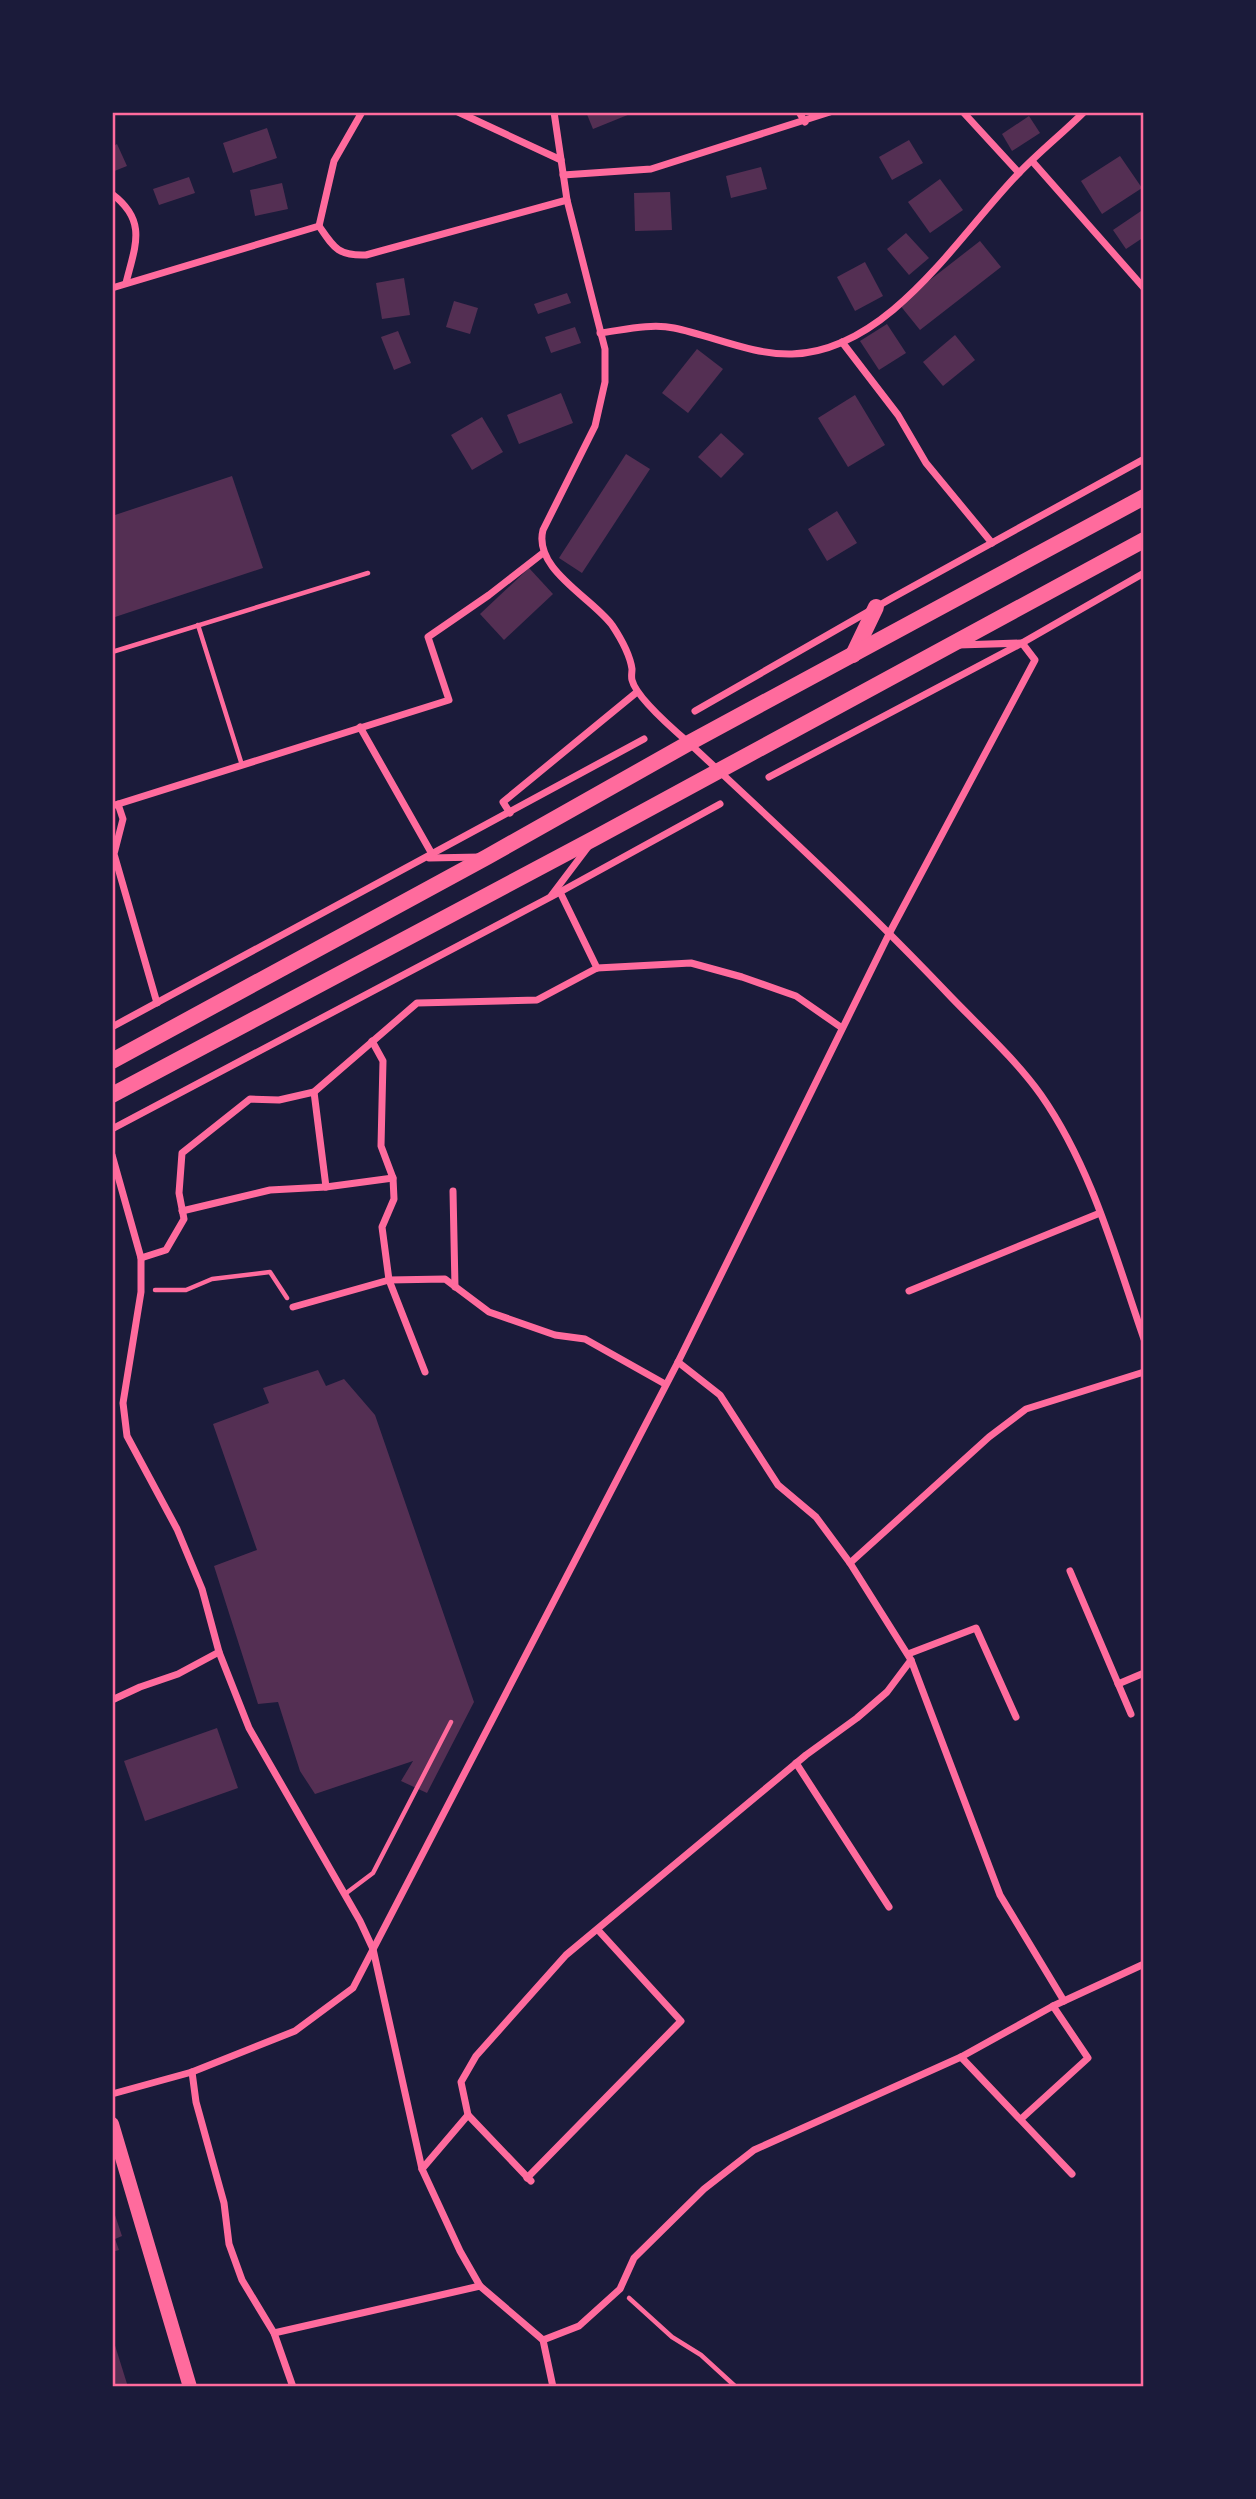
<svg xmlns="http://www.w3.org/2000/svg" width="1256" height="2499" font-family="'DejaVu Sans',sans-serif">
  <style>
    .building { fill: #542f53 }
    .lines { fill: none; stroke-linecap: round; stroke-linejoin: round }
    .path { stroke: #ff6b9d; stroke-width: 4.5 }
    .service { stroke: #ff6b9d; stroke-width: 4.5 }
    .minor { stroke: #ff6b9d; stroke-width: 7 }
    .primary { stroke: #ff6b9d; stroke-width: 14 }
    .trunk { stroke: #ff6b9d; stroke-width: 16 }
    .neatline { fill: none; stroke: #ff6b9d; stroke-width: 2.5 }
  </style>
  <rect width="100%" height="100%" fill="#1b1b3a"/>
  <g class="building">
    <path d="M 586,112 L 635,112 L 593,129 Z"/>
    <path d="M 1029,116 L 1040,133 L 1012,151 L 1002,134 Z"/>
    <path d="M 267,128 L 277,158 L 233,173 L 223,143 Z"/>
    <path d="M 909,140 L 923,163 L 892,180 L 879,157 Z"/>
    <path d="M 117,144 L 127,166 L 112,172 L 112,147 Z"/>
    <path d="M 1120,156 L 1142,188 L 1102,214 L 1081,181 Z"/>
    <path d="M 761,167 L 767,189 L 731,198 L 726,176 Z"/>
    <path d="M 189,177 L 195,193 L 159,205 L 153,189 Z"/>
    <path d="M 940,179 L 963,210 L 930,233 L 908,202 Z"/>
    <path d="M 282,183 L 288,209 L 255,216 L 250,190 Z"/>
    <path d="M 670,192 L 672,230 L 635,231 L 634,193 Z"/>
    <path d="M 1144,209 L 1144,237 L 1126,249 L 1113,230 Z"/>
    <path d="M 906,233 L 929,258 L 909,275 L 887,249 Z"/>
    <path d="M 980,241 L 1001,267 L 920,330 L 899,304 Z"/>
    <path d="M 865,262 L 883,296 L 855,311 L 837,277 Z"/>
    <path d="M 404,278 L 410,315 L 382,319 L 376,283 Z"/>
    <path d="M 567,293 L 571,303 L 538,314 L 534,304 Z"/>
    <path d="M 454,301 L 478,308 L 470,334 L 446,327 Z"/>
    <path d="M 887,324 L 906,353 L 879,370 L 860,341 Z"/>
    <path d="M 575,327 L 581,343 L 551,353 L 545,337 Z"/>
    <path d="M 398,331 L 411,363 L 394,370 L 381,337 Z"/>
    <path d="M 955,335 L 975,360 L 943,386 L 923,362 Z"/>
    <path d="M 697,349 L 723,369 L 688,413 L 662,393 Z"/>
    <path d="M 561,393 L 573,423 L 519,444 L 507,415 Z"/>
    <path d="M 855,395 L 885,445 L 848,467 L 818,418 Z"/>
    <path d="M 482,417 L 503,452 L 472,470 L 451,435 Z"/>
    <path d="M 721,433 L 744,454 L 721,478 L 698,457 Z"/>
    <path d="M 626,454 L 650,469 L 582,573 L 559,558 Z"/>
    <path d="M 232,476 L 263,568 L 112,618 L 112,516 Z"/>
    <path d="M 837,511 L 857,543 L 827,561 L 808,529 Z"/>
    <path d="M 529,568 L 553,594 L 504,640 L 480,614 Z"/>
    <path d="M 318,1370 L 326,1386 L 344,1379 L 375,1415 L 474,1702 L 427,1793 L 401,1781 L 413,1761 L 315,1794 L 300,1771 L 278,1702 L 258,1704 L 214,1566 L 257,1550 L 213,1424 L 269,1403 L 263,1388 Z"/>
    <path d="M 217,1728 L 238,1788 L 145,1821 L 124,1761 Z"/>
    <path d="M 112,2206 L 122,2236 L 115,2239 L 119,2250 L 112,2252 Z"/>
    <path d="M 112,2339 L 113,2339 L 128,2387 L 112,2387 Z"/>
  </g>
  <g class="lines">
    <g class="path">
      <path d="M 155,1290 L 186,1290 L 212,1279 L 270,1272 L 287,1298"/>
      <path d="M 629,2298 L 672,2337 L 701,2355 L 736,2387"/>
    </g>
    <g class="service">
      <path d="M 198,625 L 242,765"/>
      <path d="M 112,652 L 368,573"/>
      <path d="M 345,1894 L 373,1873 L 451,1722"/>
    </g>
    <g class="minor">
      <path d="M 458,112 L 561,160"/>
      <path d="M 554,112 L 567,200 L 605,349 L 605,382 L 595,426 L 543,530 C 533,569 591,597 612,625 C 620,637 630,655 632,669 C 632,673 631,676 632,680 C 636,697 675,731 689,743 C 778,826 868,909 952,998 C 982,1029 1016,1060 1041,1095 C 1092,1168 1115,1256 1144,1339"/>
      <path d="M 799,112 L 805,122"/>
      <path d="M 963,112 L 1019,173"/>
      <path d="M 1032,161 L 1144,288"/>
      <path d="M 563,175 L 651,169 L 830,112"/>
      <path d="M 112,194 C 148,221 135,246 126,283"/>
      <path d="M 319,226 C 334,248 338,256 366,255 L 567,200"/>
      <path d="M 112,288 L 319,226 L 334,161 L 362,112"/>
      <path d="M 600,333 C 623,330 651,323 674,328 C 713,336 752,355 792,354 C 889,351 958,236 1018,174 C 1039,152 1063,133 1084,112"/>
      <path d="M 842,342 L 898,415 L 926,463 L 992,543"/>
      <path d="M 695,711 L 892,598 L 1144,459"/>
      <path d="M 360,727 L 432,854"/>
      <path d="M 769,777 L 1022,643 L 1144,573"/>
      <path d="M 118,804 L 123,819 L 114,854 L 157,1003"/>
      <path d="M 112,806 L 449,700 L 428,637 L 489,595 L 543,553"/>
      <path d="M 510,813 L 503,802 L 637,692"/>
      <path d="M 429,858 L 480,857"/>
      <path d="M 560,892 L 597,968"/>
      <path d="M 551,896 L 588,847"/>
      <path d="M 112,1027 L 644,739"/>
      <path d="M 372,1041 L 383,1061 L 381,1146 L 393,1178 L 394,1199 L 382,1227 L 389,1280 L 425,1372"/>
      <path d="M 314,1092 L 326,1187"/>
      <path d="M 112,1129 L 560,892 L 720,804"/>
      <path d="M 112,1155 L 141,1258 L 141,1292 L 123,1403 L 127,1436 L 177,1529 L 202,1589 L 219,1652 L 249,1728 L 360,1921 L 373,1949 L 422,2169 L 460,2251 L 480,2286 L 543,2340 L 553,2387"/>
      <path d="M 453,1191 L 455,1287"/>
      <path d="M 182,1211 L 270,1190 L 326,1187 L 393,1178"/>
      <path d="M 141,1258 L 166,1250 L 184,1219 L 179,1193 L 182,1153 L 250,1099 L 279,1100 L 314,1092 L 417,1003 L 537,1000 L 597,968 L 691,963 L 742,977 L 796,996 L 842,1028"/>
      <path d="M 909,1291 L 1100,1213"/>
      <path d="M 293,1307 L 389,1280 L 445,1279 L 489,1312 L 555,1335 L 585,1339 L 665,1384"/>
      <path d="M 678,1362 L 720,1395 L 778,1485 L 816,1517 L 850,1563 L 911,1660 L 1000,1895 L 1064,2001"/>
      <path d="M 850,1563 L 989,1437 L 1026,1409 L 1144,1372"/>
      <path d="M 1070,1571 L 1131,1714"/>
      <path d="M 908,1654 L 976,1628 L 1016,1717"/>
      <path d="M 1118,1684 L 1144,1673"/>
      <path d="M 112,1700 L 140,1687 L 178,1674 L 219,1652"/>
      <path d="M 796,1763 L 889,1907"/>
      <path d="M 961,2057 L 1072,2174"/>
      <path d="M 192,2072 L 196,2102 L 224,2203 L 229,2244 L 242,2280 L 274,2333 L 293,2387"/>
      <path d="M 112,2094 L 192,2072 L 295,2031 L 353,1988 L 678,1362 L 890,932 L 1035,660 L 1022,643 L 958,645"/>
      <path d="M 1021,2119 L 1088,2058 L 1053,2006"/>
      <path d="M 422,2169 L 468,2115"/>
      <path d="M 527,2178 L 681,2021 L 598,1930"/>
      <path d="M 531,2181 L 468,2115 L 461,2082 L 476,2056 L 566,1955 L 806,1755 L 857,1718 L 887,1692 L 911,1660"/>
      <path d="M 274,2333 L 480,2286"/>
      <path d="M 543,2340 L 579,2326 L 620,2289 L 634,2258 L 704,2189 L 754,2150 L 961,2057 L 1053,2006 L 1144,1964"/>
    </g>
    <path class="primary" d="M 112,2124 L 190,2387"/>
    <g class="trunk">
      <path d="M 853,655 L 876,607"/>
      <path d="M 112,1061 L 487,857 L 689,743 L 1144,497"/>
      <path d="M 112,1095 L 595,838 L 1144,540"/>
    </g>
  </g>
  <rect width="1256" height="2499" fill="none" stroke="#1b1b3a" stroke-width="228"/>
  <rect x="114" y="114" width="1028" height="2271" class="neatline"/>
</svg>
